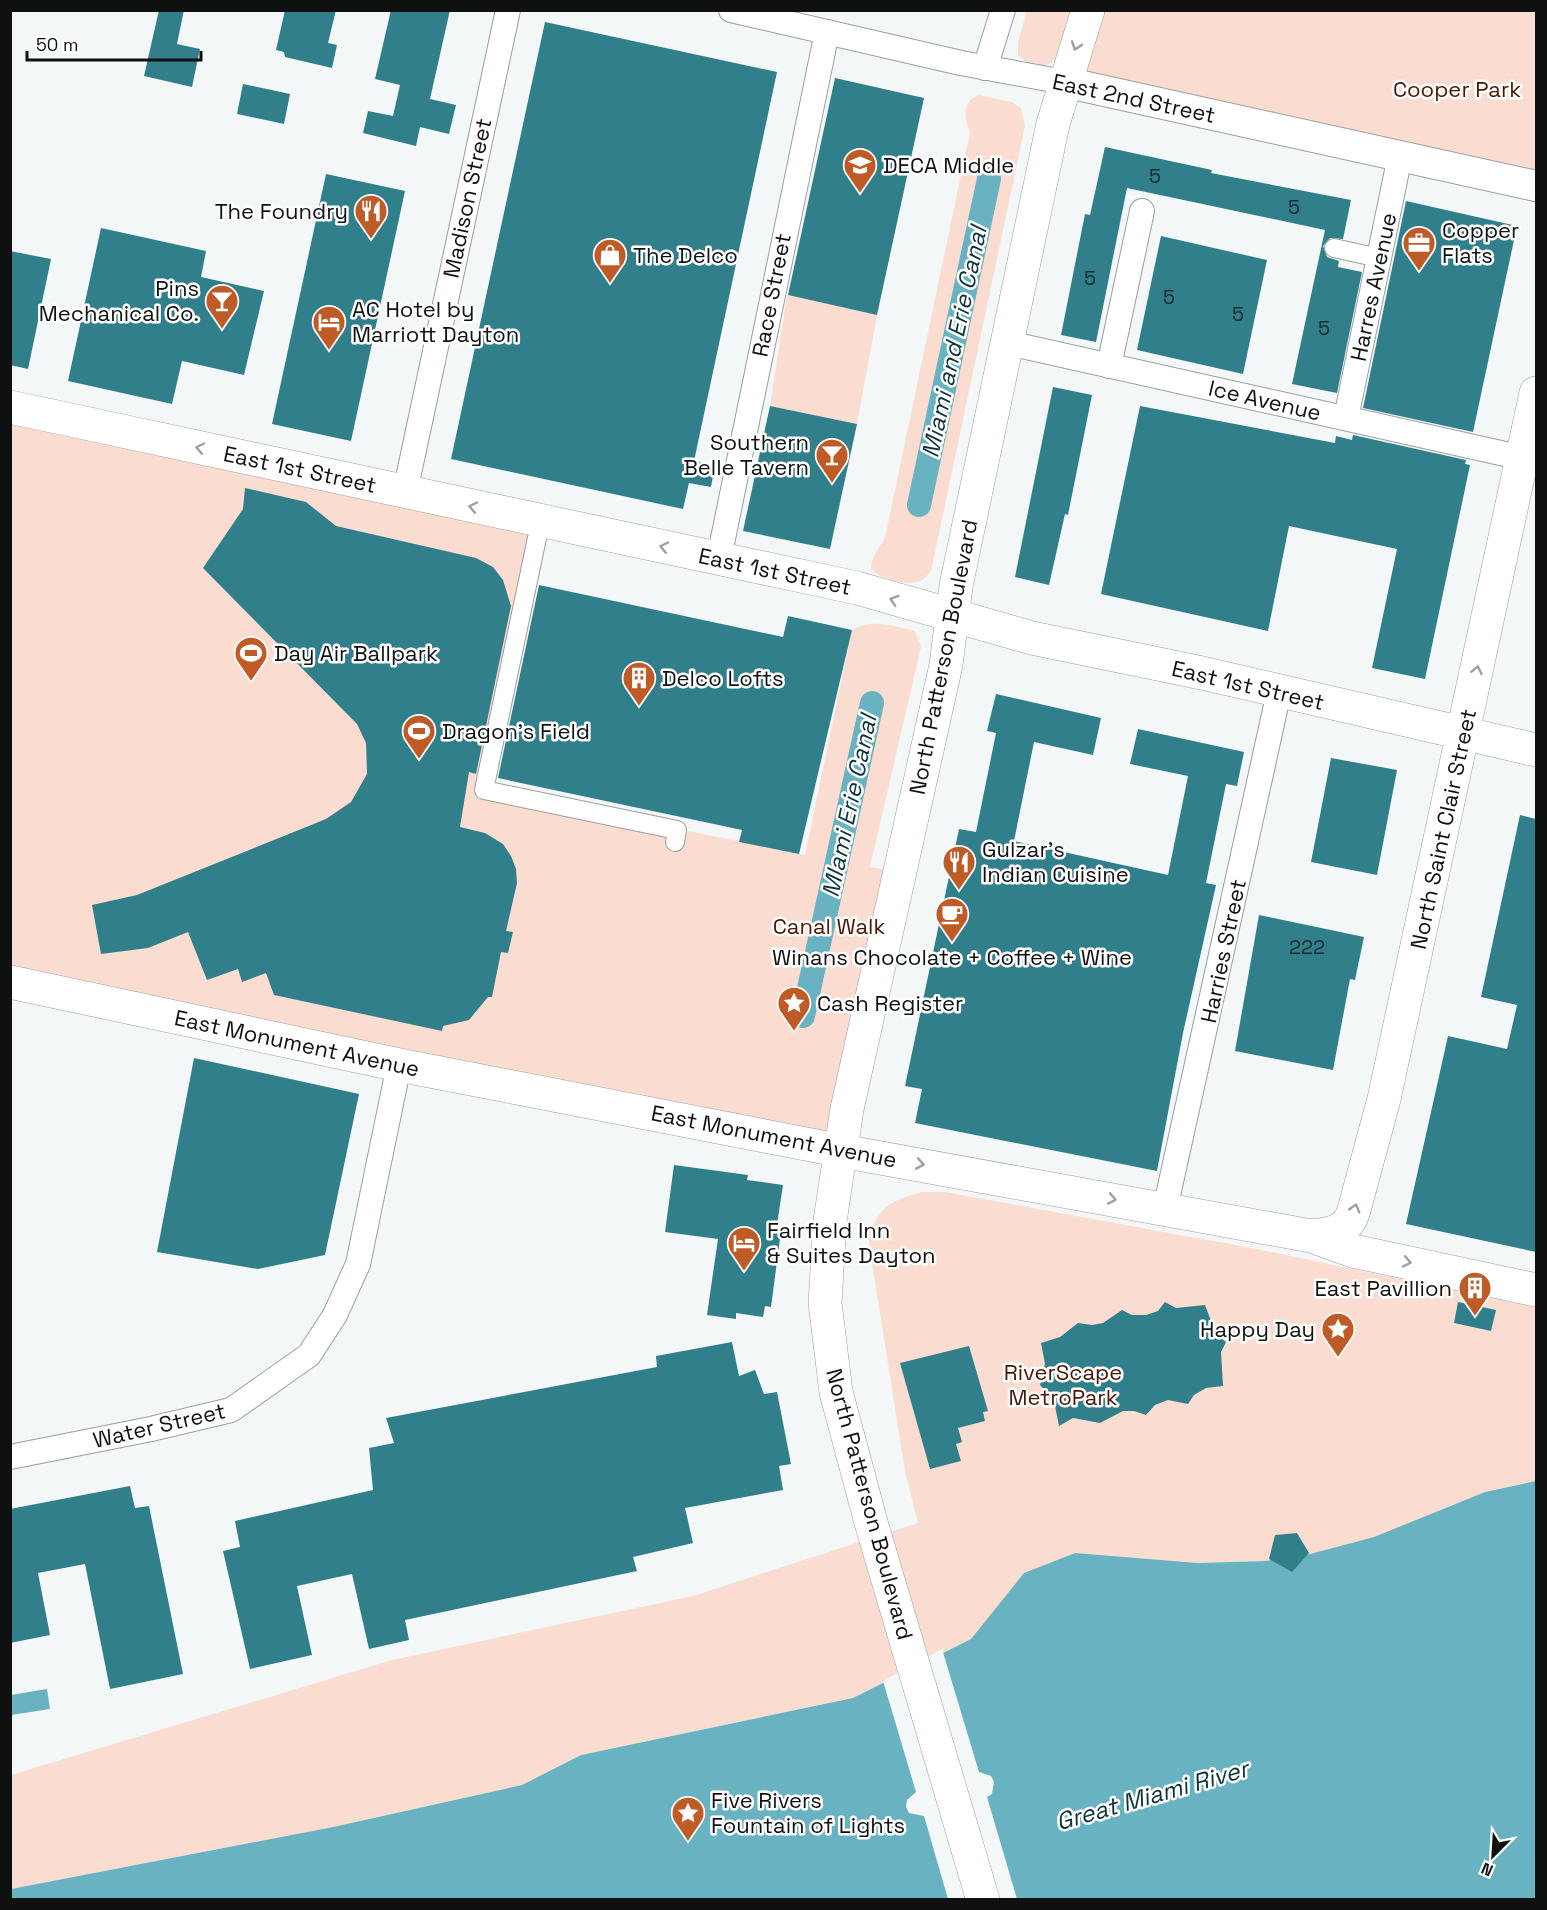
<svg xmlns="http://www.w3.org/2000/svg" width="1547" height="1910" font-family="'Space Grotesk',sans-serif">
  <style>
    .green { fill: #faddd0 }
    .water { fill: #68b2c1 }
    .pier { fill: #f3f7f8 }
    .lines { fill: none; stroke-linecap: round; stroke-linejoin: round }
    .canal { stroke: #68b2c1; stroke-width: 24 }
    .building { fill: #327f8c }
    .pedestrian-casing { stroke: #9a9e9f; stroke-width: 20 }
    .minor-casing { stroke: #9a9e9f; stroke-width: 26 }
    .tertiary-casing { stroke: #9a9e9f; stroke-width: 32 }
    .secondary-casing { stroke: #9a9e9f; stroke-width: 34 }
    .pedestrian { stroke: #fff; stroke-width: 18 }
    .minor { stroke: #fff; stroke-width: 24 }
    .tertiary { stroke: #fff; stroke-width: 30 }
    .secondary { stroke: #fff; stroke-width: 33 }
    .oneway { stroke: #9f9f9f }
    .labels { text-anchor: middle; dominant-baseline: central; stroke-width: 5; stroke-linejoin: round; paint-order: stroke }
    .number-label { font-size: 20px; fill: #182c2f }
    .park-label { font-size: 22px; fill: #4a1700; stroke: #fff }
    .street-label { font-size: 22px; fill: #0f1010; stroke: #fff }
    .poi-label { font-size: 22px; fill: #0f1010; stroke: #fff; text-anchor: start }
    .water-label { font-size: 24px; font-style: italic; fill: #0e3339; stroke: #fff }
  </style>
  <rect width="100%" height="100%" fill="#f3f7f8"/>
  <g class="green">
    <path d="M 1027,11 L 1076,11 C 1067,37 1055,90 1018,55 L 1018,42 Z"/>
    <path d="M 1088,11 L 1536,11 L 1536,186 L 1064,82 Z"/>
    <path d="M 978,95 L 1012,102 L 1021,108 L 1025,126 L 931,571 C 927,576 923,581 916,582 C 904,585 878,578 871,568 C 871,555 883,546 886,533 L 970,132 C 964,116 961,104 978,95 Z"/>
    <path d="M 787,295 L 877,315 L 857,424 L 770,406 Z"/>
    <path d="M 10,407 L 536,522 L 484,789 L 805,855 L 852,630 C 873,618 893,626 915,631 L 921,647 L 870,867 L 899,872 L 842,1151 L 11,980 Z"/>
    <path d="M 922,1192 L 945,1192 L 1252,1248 L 1536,1307 L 1536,1481 L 1485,1492 L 1374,1537 L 1310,1554 L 1265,1561 L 1198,1563 L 1075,1553 L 1024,1573 L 971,1639 L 853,1698 L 581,1755 L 522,1785 L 333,1827 L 11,1889 L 11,1775 L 392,1660 L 693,1596 L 918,1523 L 905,1471 L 868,1237 C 881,1205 890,1201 922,1192 Z"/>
  </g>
  <g class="water">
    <path d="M 1536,1481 L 1536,1899 L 11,1900 L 11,1889 L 333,1827 L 522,1785 L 581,1755 L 853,1698 L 971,1639 L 1024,1573 L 1075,1553 L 1198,1563 L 1265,1561 L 1310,1554 L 1374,1537 L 1485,1492 Z"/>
    <path d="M 47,1689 L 50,1709 L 11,1715 L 11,1695 Z"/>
  </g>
  <path class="pier" d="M 942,1649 L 979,1772 L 991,1776 L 994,1782 L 992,1794 L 987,1797 L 1017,1899 L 948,1899 L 924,1816 L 909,1813 L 906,1807 L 907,1800 L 916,1792 L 883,1681 Z"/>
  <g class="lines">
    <g class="canal">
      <path d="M 919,505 L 989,179"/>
      <path d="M 803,1016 L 872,703"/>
    </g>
  </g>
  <g class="building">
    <path d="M 159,10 L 184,10 L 177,44 L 200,49 L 192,87 L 144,76 Z"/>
    <path d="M 285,10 L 336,10 L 328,43 L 337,45 L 332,68 L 285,57 L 284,52 L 276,50 Z"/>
    <path d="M 391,10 L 450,10 L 430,99 L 456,105 L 449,134 L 420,127 L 416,146 L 363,133 L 368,111 L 393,116 L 400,85 L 375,79 Z"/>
    <path d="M 545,22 L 777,72 L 694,461 L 715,465 L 711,487 L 689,483 L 683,509 L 451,459 Z"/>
    <path d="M 835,78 L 924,98 L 877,315 L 788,295 Z"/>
    <path d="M 243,84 L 290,94 L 284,124 L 237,114 Z"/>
    <path d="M 1105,147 L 1212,170 L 1211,173 L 1351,200 L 1343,239 L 1330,238 L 1323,246 L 1327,257 L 1339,261 L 1338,267 L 1362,272 L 1337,393 L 1292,384 L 1325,230 L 1127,188 L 1096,342 L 1061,335 L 1085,214 L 1090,215 Z"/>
    <path d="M 326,174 L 405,191 L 351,441 L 272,424 Z"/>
    <path d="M 1406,201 L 1517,226 L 1473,432 L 1363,408 Z"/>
    <path d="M 101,228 L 206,251 L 201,277 L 264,291 L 244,375 L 182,361 L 172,404 L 68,381 Z"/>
    <path d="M 1161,236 L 1267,260 L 1243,374 L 1137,350 Z"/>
    <path d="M 10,251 L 51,259 L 28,369 L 10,365 Z"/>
    <path d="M 1053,387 L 1092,395 L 1068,515 L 1065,514 L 1049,585 L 1015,577 Z"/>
    <path d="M 770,406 L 857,424 L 830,549 L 743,531 Z"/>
    <path d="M 1140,406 L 1335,443 L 1336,436 L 1352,440 L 1353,435 L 1466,460 L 1465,464 L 1470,465 L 1425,679 L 1372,668 L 1397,549 L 1289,526 L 1268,631 L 1101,594 Z"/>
    <path d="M 245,488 L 306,502 L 336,526 L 476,558 L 493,567 L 503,580 L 511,606 L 476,774 L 469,772 L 460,827 L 485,833 L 503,844 L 511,856 L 516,869 L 517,883 L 506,931 L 513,932 L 508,953 L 501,952 L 492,997 L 488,997 L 469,1020 L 443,1026 L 442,1031 L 274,995 L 266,973 L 242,982 L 238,969 L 207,980 L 188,932 L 148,948 L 101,954 L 92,905 L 137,895 L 326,819 L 351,802 L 367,774 L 366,743 L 357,724 L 203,568 L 243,509 Z"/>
    <path d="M 539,585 L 783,637 L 788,616 L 852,630 L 799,854 L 739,842 L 742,830 L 498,778 Z"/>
    <path d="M 996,694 L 1101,718 L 1093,755 L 1034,742 L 1014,841 L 1168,875 L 1188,776 L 1130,764 L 1138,729 L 1244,752 L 1237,786 L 1226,784 L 1206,883 L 1216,885 L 1183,1033 L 1157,1171 L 915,1123 L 922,1089 L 905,1086 L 959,829 L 976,832 L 996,733 L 987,731 Z"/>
    <path d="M 1331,758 L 1397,770 L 1377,875 L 1311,862 Z"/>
    <path d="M 1520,815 L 1536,819 L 1536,1252 L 1406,1224 L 1448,1036 L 1507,1049 L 1517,1005 L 1481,997 Z"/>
    <path d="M 1259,915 L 1364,937 L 1355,980 L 1350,979 L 1333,1070 L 1235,1051 Z"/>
    <path d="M 194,1058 L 359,1094 L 325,1255 L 258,1269 L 157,1252 Z"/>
    <path d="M 674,1165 L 748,1175 L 747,1180 L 783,1185 L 776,1231 L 781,1231 L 771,1307 L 765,1306 L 763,1317 L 736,1313 L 736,1319 L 707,1315 L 718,1239 L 665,1232 Z"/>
    <path d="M 1165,1302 L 1176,1308 L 1205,1305 L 1216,1334 L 1226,1342 L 1221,1352 L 1223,1386 L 1206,1388 L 1194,1395 L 1188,1404 L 1168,1400 L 1155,1405 L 1146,1415 L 1134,1411 L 1123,1411 L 1100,1423 L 1073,1418 L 1059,1426 L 1054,1401 L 1040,1385 L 1045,1364 L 1041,1343 L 1060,1337 L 1078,1323 L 1092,1325 L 1103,1323 L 1122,1310 L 1132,1315 L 1146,1315 L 1158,1311 Z"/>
    <path d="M 1458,1302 L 1496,1310 L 1491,1331 L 1454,1323 Z"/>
    <path d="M 732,1342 L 739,1376 L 755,1370 L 764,1394 L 777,1392 L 791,1464 L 779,1466 L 783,1490 L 685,1508 L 693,1543 L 633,1557 L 637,1571 L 405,1620 L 409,1640 L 369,1649 L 352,1574 L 297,1586 L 312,1655 L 250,1669 L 223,1551 L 240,1547 L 235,1521 L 373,1490 L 369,1448 L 394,1443 L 386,1418 L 657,1367 L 656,1356 Z"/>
    <path d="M 969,1346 L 988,1411 L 983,1412 L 985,1421 L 958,1428 L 962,1442 L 956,1444 L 961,1461 L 930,1469 L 900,1363 Z"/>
    <path d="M 130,1486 L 135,1508 L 149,1506 L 183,1674 L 110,1689 L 85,1564 L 38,1573 L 50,1635 L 10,1643 L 10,1509 Z"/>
    <path d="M 1297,1533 L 1309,1553 L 1292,1572 L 1269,1559 L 1275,1535 Z"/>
  </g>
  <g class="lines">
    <g class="pedestrian-casing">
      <g id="pedestrian">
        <path d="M 1334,248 L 1379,258"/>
        <path d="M 537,538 L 484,790 L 677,830 L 675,842"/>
      </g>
    </g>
    <g class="minor-casing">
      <g id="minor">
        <path d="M 731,10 L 961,63 L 1064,82"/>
        <path d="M 985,68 L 1003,10"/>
        <path d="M 1008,343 L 1523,458"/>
        <path d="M 1109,366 L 1142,211"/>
        <path d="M 1346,418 L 1400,156"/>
        <path d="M 405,492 L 508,10"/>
        <path d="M 719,558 L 827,32"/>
        <path d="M 1165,1209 L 1279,692"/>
        <path d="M 10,1457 L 151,1429 L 231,1410 L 309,1355 L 335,1315 L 358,1264 L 399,1065"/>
      </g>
    </g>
    <g class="tertiary-casing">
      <path id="tertiary" d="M 1064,82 L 1536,186"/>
    </g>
    <g class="secondary-casing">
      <g id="secondary">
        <path d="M 10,407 L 857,588 L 1032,638 L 1202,673 L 1536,750"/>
        <path d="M 10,982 L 399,1065 L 842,1151 L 1311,1236 L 1353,1251 L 1536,1290"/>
        <path d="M 1311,1236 C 1331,1234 1348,1232 1354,1210 L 1384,1099 L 1536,393"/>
        <path d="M 983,1900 L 872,1526 L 836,1392 L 825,1303 L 830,1221 L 847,1109 L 946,665 L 956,586 L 1053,124 L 1088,10"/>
      </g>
    </g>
    <use href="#pedestrian" class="pedestrian"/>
    <use href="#minor" class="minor"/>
    <use href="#tertiary" class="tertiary"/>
    <use href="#secondary" class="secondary"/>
  </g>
  <defs><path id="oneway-chevron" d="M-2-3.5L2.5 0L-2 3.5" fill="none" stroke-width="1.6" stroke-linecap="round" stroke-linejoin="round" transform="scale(1.5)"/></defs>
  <g class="oneway">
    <use href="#oneway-chevron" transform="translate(1076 46) rotate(109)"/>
    <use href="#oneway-chevron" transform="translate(200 448) rotate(-168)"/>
    <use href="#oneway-chevron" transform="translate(473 507) rotate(-168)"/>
    <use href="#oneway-chevron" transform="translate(664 547) rotate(-168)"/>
    <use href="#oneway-chevron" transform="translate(894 600) rotate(-162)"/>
    <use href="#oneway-chevron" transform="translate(1477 670) rotate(-78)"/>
    <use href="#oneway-chevron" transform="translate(920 1164) rotate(10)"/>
    <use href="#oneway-chevron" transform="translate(1112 1199) rotate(11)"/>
    <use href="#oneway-chevron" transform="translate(1355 1208) rotate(-74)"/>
    <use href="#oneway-chevron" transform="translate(1407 1262) rotate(12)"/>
  </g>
  <defs>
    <g id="school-pin" transform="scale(1.725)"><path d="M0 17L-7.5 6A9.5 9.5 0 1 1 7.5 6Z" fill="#bf5b27" stroke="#fff"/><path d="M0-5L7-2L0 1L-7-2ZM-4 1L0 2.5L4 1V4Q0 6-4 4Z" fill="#fff"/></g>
    <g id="restaurant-pin" transform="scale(1.725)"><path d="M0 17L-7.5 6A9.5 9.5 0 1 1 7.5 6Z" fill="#bf5b27" stroke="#fff"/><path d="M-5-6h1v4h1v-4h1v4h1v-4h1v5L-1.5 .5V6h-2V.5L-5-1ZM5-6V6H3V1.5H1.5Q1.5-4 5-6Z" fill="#fff"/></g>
    <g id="office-pin" transform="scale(1.725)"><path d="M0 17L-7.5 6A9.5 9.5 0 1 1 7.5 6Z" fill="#bf5b27" stroke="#fff"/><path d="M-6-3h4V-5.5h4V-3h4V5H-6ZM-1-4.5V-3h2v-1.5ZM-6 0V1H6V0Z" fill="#fff"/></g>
    <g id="shop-pin" transform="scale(1.725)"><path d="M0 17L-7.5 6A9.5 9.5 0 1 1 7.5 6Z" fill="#bf5b27" stroke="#fff"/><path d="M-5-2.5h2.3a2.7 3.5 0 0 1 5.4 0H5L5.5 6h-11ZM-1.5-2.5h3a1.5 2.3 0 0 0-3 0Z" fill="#fff"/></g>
    <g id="bar-pin" transform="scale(1.725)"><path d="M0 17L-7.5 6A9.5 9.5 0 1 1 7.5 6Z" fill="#bf5b27" stroke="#fff"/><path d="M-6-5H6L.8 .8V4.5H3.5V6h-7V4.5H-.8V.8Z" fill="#fff"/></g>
    <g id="hotel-pin" transform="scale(1.725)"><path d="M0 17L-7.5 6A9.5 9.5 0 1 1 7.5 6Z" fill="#bf5b27" stroke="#fff"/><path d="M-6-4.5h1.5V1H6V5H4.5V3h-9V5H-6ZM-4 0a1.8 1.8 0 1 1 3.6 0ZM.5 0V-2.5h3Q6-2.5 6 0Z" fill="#fff"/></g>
    <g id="stadium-pin" transform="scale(1.725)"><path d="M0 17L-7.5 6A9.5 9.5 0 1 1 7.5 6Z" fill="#bf5b27" stroke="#fff"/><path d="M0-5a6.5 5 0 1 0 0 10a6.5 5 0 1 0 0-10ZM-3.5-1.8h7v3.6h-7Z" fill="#fff"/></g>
    <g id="building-pin" transform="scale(1.725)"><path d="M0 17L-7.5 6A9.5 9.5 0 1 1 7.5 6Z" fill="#bf5b27" stroke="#fff"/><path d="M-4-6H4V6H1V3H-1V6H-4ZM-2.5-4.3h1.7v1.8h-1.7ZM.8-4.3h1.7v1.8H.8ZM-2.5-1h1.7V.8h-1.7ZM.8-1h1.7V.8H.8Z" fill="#fff"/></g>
    <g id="cafe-pin" transform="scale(1.725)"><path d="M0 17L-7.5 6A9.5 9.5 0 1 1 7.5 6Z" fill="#bf5b27" stroke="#fff"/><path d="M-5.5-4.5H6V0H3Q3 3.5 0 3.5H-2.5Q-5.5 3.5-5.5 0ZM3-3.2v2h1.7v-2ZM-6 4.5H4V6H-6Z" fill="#fff"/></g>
    <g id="sight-pin" transform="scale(1.725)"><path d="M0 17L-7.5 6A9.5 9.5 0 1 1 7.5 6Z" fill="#bf5b27" stroke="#fff"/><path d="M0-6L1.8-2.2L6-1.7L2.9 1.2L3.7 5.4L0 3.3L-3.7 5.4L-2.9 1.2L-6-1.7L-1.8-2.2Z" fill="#fff"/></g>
  </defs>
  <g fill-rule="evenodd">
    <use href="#school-pin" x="860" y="165"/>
    <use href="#restaurant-pin" x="371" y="211"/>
    <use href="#office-pin" x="1419" y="243"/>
    <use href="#shop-pin" x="610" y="255"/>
    <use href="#bar-pin" x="222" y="301"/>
    <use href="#hotel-pin" x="329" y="322"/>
    <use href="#bar-pin" x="832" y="455"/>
    <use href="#stadium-pin" x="251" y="653"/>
    <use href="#building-pin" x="639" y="678"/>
    <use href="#stadium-pin" x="419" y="731"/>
    <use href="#restaurant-pin" x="959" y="862"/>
    <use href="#cafe-pin" x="952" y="914"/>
    <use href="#sight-pin" x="794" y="1003"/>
    <use href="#hotel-pin" x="744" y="1243"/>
    <use href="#building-pin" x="1475" y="1288"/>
    <use href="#sight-pin" x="1338" y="1329"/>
    <use href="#sight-pin" x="688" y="1813"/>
  </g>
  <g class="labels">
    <g class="number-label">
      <text x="1155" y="176">5</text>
      <text x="1294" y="207">5</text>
      <text x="1090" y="278">5</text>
      <text x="1169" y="297">5</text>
      <text x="1238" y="314">5</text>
      <text x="1324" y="328">5</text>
      <text x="1307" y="947">222</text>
    </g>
    <g class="park-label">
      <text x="1457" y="89">Cooper Park</text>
      <text x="829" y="926">Canal Walk</text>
      <text x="1063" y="1372">RiverScape<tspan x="1063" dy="25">MetroPark</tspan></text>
    </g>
    <g class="street-label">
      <text transform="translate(1134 98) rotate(12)">East 2nd Street</text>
      <text transform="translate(467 198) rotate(-78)">Madison Street</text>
      <text transform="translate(1373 287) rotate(-78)">Harres Avenue</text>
      <text transform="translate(771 295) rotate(-79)">Race Street</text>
      <text transform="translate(1265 400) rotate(13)">Ice Avenue</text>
      <text transform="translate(300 469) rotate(12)">East 1st Street</text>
      <text transform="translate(775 571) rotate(12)">East 1st Street</text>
      <text transform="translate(943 657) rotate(-79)">North Patterson Boulevard</text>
      <text transform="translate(1248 685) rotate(13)">East 1st Street</text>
      <text transform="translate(1443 829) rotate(-78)">North Saint Clair Street</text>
      <text transform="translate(1223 951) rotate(-78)">Harries Street</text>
      <text transform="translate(297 1043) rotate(12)">East Monument Avenue</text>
      <text transform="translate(774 1136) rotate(11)">East Monument Avenue</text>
      <text transform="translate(159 1425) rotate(-13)">Water Street</text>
      <text transform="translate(870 1504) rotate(75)">North Patterson Boulevard</text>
    </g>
    <g class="poi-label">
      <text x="883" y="165">DECA Middle</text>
      <text x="348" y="211" text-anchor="end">The Foundry</text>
      <text x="1442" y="230">Copper<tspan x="1442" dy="25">Flats</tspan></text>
      <text x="633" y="255">The Delco</text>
      <text x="199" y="288" text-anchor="end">Pins<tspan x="199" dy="25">Mechanical Co.</tspan></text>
      <text x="352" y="309">AC Hotel by<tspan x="352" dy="25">Marriott Dayton</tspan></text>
      <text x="809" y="442" text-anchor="end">Southern<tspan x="809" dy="25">Belle Tavern</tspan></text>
      <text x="274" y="653">Day Air Ballpark</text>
      <text x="662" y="678">Delco Lofts</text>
      <text x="442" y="731">Dragon's Field</text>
      <text x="982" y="849">Gulzar's<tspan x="982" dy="25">Indian Cuisine</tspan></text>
      <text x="952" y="957" text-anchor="middle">Winans Chocolate + Coffee + Wine</text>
      <text x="817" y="1003">Cash Register</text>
      <text x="767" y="1230">Fairfield Inn<tspan x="767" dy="25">&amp; Suites Dayton</tspan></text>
      <text x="1452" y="1288" text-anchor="end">East Pavillion</text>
      <text x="1315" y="1329" text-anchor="end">Happy Day</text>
      <text x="711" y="1800">Five Rivers<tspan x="711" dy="25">Fountain of Lights</tspan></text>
    </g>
    <g class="water-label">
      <text transform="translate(954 342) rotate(-78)">Miami and Erie Canal</text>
      <text transform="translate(849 806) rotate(-78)">MIami Erie Canal</text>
      <text transform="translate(1152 1795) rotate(-16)">Great Miami River</text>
    </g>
  </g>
  <rect width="1547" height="1910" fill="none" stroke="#0f1010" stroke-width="24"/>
  <g transform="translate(1493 1856) rotate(204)" stroke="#ffffff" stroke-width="4.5" paint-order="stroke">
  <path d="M0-4.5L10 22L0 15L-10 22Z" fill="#0f1010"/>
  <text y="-9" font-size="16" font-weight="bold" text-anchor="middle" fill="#0f1010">N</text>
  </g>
  <path d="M27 51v9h174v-9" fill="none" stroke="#0f1010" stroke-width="3"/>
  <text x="36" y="51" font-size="18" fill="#0f1010" stroke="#ffffff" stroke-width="4.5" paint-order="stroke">50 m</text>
</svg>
